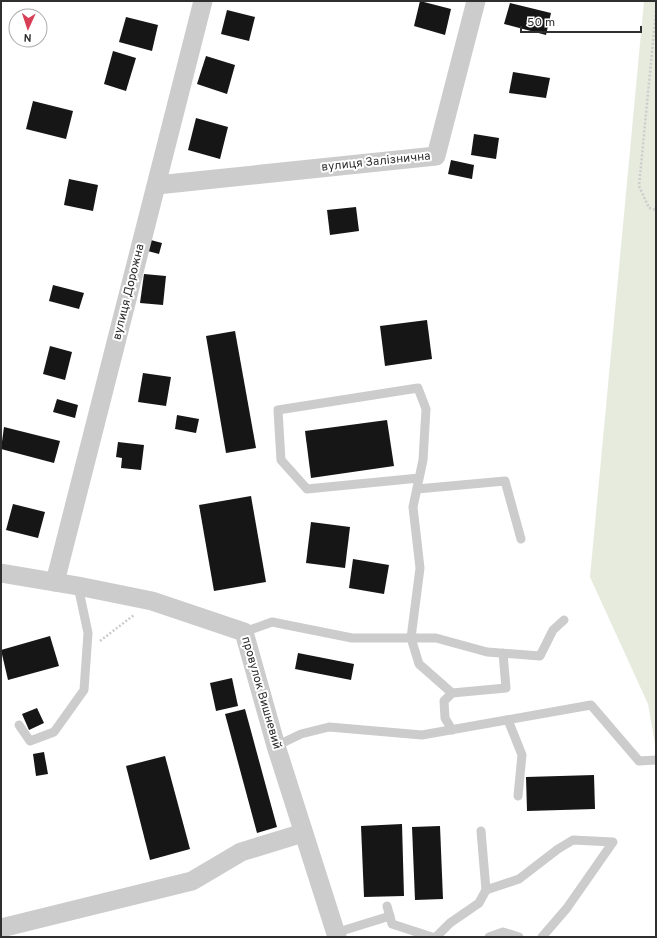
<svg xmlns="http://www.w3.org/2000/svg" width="657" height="938" font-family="Overpass,sans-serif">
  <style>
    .green { fill: #e6ebde }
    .building { fill: #161616 }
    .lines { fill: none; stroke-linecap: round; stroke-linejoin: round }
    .path { stroke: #ccc; stroke-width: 2.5; stroke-dasharray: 2 2; stroke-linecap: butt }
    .lane { stroke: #ccc; stroke-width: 9 }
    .street { stroke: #ccc; stroke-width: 19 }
    .labels { text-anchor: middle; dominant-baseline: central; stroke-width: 4; stroke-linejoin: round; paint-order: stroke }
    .street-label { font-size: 12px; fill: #2f2f2f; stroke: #fff }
  </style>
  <rect width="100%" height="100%" fill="#fff"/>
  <path class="green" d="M 644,1 L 656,1 L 656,749 L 648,704 L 590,577 Z"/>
  <g class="building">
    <path d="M 420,1 L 451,9 L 445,35 L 414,26 Z"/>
    <path d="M 510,3 L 551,13 L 546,35 L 504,24 Z"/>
    <path d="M 227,10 L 255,17 L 249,41 L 221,34 Z"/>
    <path d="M 126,17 L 158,25 L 152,51 L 119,42 Z"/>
    <path d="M 113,51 L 136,58 L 126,91 L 104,84 Z"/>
    <path d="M 206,56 L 235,65 L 227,94 L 197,84 Z"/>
    <path d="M 513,72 L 550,78 L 546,98 L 509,93 Z"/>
    <path d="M 33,101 L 73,111 L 66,139 L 26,129 Z"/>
    <path d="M 196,118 L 228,127 L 220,159 L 188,150 Z"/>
    <path d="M 474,134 L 499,138 L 496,159 L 471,155 Z"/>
    <path d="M 451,160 L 474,165 L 472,179 L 448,174 Z"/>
    <path d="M 69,179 L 98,185 L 93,211 L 64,205 Z"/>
    <path d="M 356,207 L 359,231 L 330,235 L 327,210 Z"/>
    <path d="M 147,239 L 162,243 L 159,254 L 144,250 Z"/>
    <path d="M 144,274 L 166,276 L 163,305 L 140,303 Z"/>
    <path d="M 53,285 L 84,293 L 79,309 L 49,301 Z"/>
    <path d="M 427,320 L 432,359 L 385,366 L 380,326 Z"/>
    <path d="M 235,331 L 256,448 L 226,453 L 206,336 Z"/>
    <path d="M 50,346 L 72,352 L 65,380 L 43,374 Z"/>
    <path d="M 143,373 L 171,377 L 166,406 L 138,402 Z"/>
    <path d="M 57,399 L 78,405 L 75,418 L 53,412 Z"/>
    <path d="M 177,415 L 199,419 L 196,433 L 175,429 Z"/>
    <path d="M 387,420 L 394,466 L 311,478 L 305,431 Z"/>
    <path d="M 4,427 L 60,441 L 54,463 L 1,449 Z"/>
    <path d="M 118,442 L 144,445 L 141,470 L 121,468 L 122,458 L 116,457 Z"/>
    <path d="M 251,496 L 266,582 L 214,591 L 199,505 Z"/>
    <path d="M 13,504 L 45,512 L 38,538 L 6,530 Z"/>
    <path d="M 311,522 L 350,527 L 345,568 L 306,563 Z"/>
    <path d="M 353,559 L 389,565 L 384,594 L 349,588 Z"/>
    <path d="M 50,636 L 59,666 L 8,680 L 1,650 Z"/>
    <path d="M 298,653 L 354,664 L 351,680 L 295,669 Z"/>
    <path d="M 232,678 L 238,706 L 216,711 L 210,683 Z"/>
    <path d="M 37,708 L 44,723 L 29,730 L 22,714 Z"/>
    <path d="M 245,709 L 277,827 L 257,833 L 225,714 Z"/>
    <path d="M 44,752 L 48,774 L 36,776 L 33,754 Z"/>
    <path d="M 165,756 L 190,849 L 150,860 L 126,766 Z"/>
    <path d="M 594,775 L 595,809 L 527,811 L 526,777 Z"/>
    <path d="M 402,824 L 404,896 L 364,897 L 361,826 Z"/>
    <path d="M 440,826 L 443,899 L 415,900 L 412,827 Z"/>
  </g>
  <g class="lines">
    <g class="path">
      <path d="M 656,11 L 639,186 L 649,208 L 656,210"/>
      <path d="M 100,641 L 134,615"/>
    </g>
    <g class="lane">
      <path d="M 417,489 L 505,481 L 521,539"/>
      <path d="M 244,632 L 272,622 L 352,638 L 411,638 L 420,568 L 413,507 L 423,460 L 426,409 L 418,388 L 278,410 L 281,460 L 307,489 L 419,478"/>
      <path d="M 503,653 L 506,688 L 452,693 L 419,664 L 411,638 L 436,638 L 487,652 L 540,656 L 553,630 L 564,620"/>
      <path d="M 508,720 L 522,755 L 518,796"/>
      <path d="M 19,725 L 30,741 L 54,732 L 84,690 L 88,633 L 78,586"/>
      <path d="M 452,730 L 445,718 L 444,701 L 452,693"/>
      <path d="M 276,746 L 301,734 L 329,727 L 422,735 L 591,705 L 639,761 L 656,760"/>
      <path d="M 486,890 L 519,879 L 558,849 L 573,840 L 613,842 L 567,908 L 542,937"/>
      <path d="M 387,906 L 392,924 L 432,937"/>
      <path d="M 335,933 L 390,916"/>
      <path d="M 436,937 L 450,923 L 479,903 L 486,890 L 481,831"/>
      <path d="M 489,937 L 503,932 L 519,937"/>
    </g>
    <g class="street">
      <path d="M 157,185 L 436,156 L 476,1"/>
      <path d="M 1,573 L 78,586 L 152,601 L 244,632 L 276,746 L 337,937"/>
      <path d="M 55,582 L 203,1"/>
      <path d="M 1,928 L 192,881 L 241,852 L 303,833"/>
    </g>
  </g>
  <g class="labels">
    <g class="street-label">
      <text transform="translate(376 162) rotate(-6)">вулиця Залізнична</text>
      <text transform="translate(129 292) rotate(-76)">вулиця Дорожна</text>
      <text transform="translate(261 693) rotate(74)">провулок Вишневий</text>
    </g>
  </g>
  <rect width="657" height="938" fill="none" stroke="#2f2f2f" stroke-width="4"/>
  <g transform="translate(28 28) rotate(183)"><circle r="19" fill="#ffffff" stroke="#acacac"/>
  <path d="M0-3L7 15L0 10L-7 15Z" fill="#d83e56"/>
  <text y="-6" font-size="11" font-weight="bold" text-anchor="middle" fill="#2f2f2f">N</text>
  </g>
  <path d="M521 26v6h120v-6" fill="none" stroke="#2f2f2f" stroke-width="2"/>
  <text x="527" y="26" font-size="12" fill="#2f2f2f" stroke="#ffffff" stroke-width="3" paint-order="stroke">50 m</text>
</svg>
